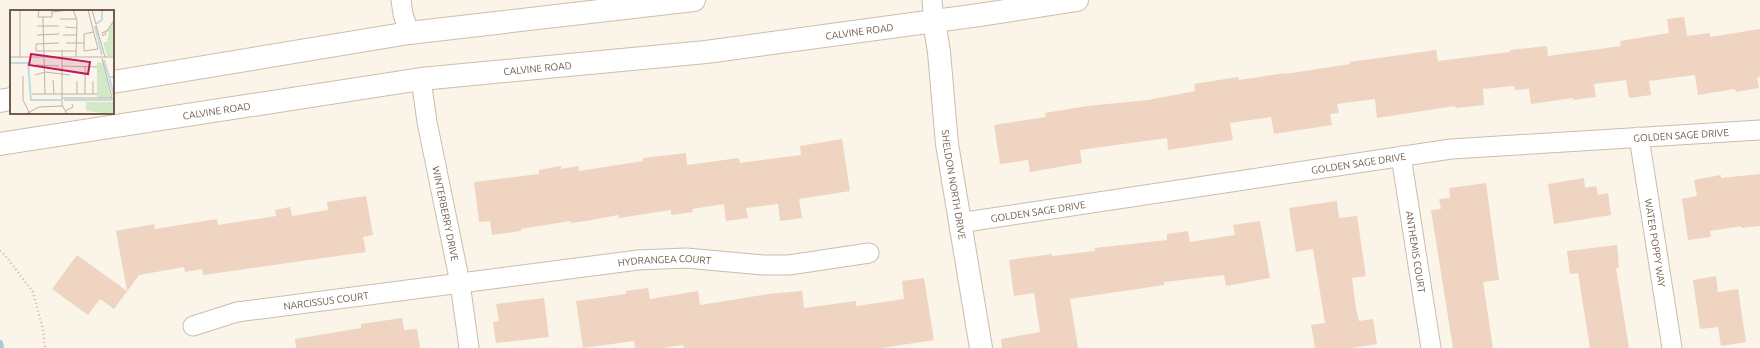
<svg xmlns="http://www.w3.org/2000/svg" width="1760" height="348" font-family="Ubuntu,sans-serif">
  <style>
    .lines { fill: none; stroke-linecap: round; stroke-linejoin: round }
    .stream { stroke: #a4ccd4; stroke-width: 6 }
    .building { fill: #eed4c1 }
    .minor-casing { stroke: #ccbcae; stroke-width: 21 }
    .tertiary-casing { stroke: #ccbcae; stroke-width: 24 }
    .secondary-casing { stroke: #cfbdac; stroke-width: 24 }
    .path { stroke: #d3b8a4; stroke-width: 2.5; stroke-dasharray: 1 3; stroke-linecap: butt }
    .minor { stroke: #fff; stroke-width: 19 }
    .tertiary { stroke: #fff; stroke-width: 22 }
    .secondary { stroke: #fff; stroke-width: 22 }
    .labels { text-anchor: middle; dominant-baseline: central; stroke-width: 3; stroke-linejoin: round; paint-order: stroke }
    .street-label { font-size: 10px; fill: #735c4d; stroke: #fef8ee }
    .inset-river { fill: none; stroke: #bddde3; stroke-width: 2 }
    .inset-road { fill: none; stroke: #c1b2a5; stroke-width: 1 }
    .view { fill: #c2185b; fill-opacity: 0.15; stroke: #c2185b; stroke-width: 2 }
    .inset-edge { fill: none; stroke: #735c4d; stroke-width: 2 }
  </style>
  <rect width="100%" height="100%" fill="#fbf4e8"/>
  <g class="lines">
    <path class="stream" d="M 0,343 L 1,348"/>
  </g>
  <g class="building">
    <path d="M 1684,17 L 1687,36 L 1710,33 L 1710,37 L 1760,29 L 1760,77 L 1757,78 L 1759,88 L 1736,92 L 1735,89 L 1698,95 L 1695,75 L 1649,81 L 1651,95 L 1629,98 L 1626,80 L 1594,84 L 1596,97 L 1573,100 L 1573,98 L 1531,104 L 1529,89 L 1515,90 L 1514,86 L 1483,89 L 1484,105 L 1456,108 L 1455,106 L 1377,118 L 1375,99 L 1337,104 L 1339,113 L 1330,114 L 1332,125 L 1274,134 L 1271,117 L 1230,123 L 1233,140 L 1168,150 L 1167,138 L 1080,150 L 1082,163 L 1030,172 L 1028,160 L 1000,164 L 994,125 L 1046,117 L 1045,113 L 1087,106 L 1148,100 L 1195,91 L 1194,84 L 1238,77 L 1239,80 L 1285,73 L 1285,74 L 1350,64 L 1350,62 L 1436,50 L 1438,61 L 1510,52 L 1510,50 L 1547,46 L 1548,56 L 1621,46 L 1620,41 L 1669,33 L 1667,19 Z"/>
    <path d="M 842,139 L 850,191 L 799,199 L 802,218 L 780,221 L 778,204 L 746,208 L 748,218 L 726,221 L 724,204 L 692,209 L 693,212 L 671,215 L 671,210 L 619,218 L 618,215 L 586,221 L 571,223 L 570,221 L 521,229 L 521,231 L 492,235 L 490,221 L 479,222 L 474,182 L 539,174 L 539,170 L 561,166 L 561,169 L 578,166 L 579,171 L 643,161 L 643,158 L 686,153 L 687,165 L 739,158 L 740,163 L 801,155 L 800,146 Z"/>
    <path d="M 1760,174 L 1760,226 L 1741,228 L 1741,226 L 1710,231 L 1711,237 L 1688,240 L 1682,199 L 1697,196 L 1694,180 L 1721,175 L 1721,178 Z"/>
    <path d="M 1584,178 L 1585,188 L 1596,186 L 1598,195 L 1608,193 L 1611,215 L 1554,224 L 1548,184 Z"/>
    <path d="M 1486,183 L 1499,280 L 1483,282 L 1493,348 L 1453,348 L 1431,210 L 1441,209 L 1439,199 L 1450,198 L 1449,188 Z"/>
    <path d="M 366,196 L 373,235 L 363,237 L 366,252 L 203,275 L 202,269 L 185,272 L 184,267 L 139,275 L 114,309 L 100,299 L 88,315 L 52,289 L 77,255 L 127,291 L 116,231 L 154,224 L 155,229 L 217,219 L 218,225 L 276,216 L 275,210 L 290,207 L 292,216 L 328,210 L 327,202 Z"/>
    <path d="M 1337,201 L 1339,218 L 1357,216 L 1366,276 L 1352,278 L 1356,309 L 1359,321 L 1373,319 L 1377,344 L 1352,348 L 1315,348 L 1311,325 L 1325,323 L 1313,249 L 1296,252 L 1289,208 Z"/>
    <path d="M 1260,221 L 1270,278 L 1226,286 L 1224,275 L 1164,282 L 1164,285 L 1070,299 L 1078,348 L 1002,348 L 1001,339 L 1040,332 L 1034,293 L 1014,296 L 1009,260 L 1052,254 L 1052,256 L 1095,251 L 1095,248 L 1167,240 L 1167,234 L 1188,231 L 1190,242 L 1235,235 L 1233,225 Z"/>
    <path d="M 1617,245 L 1619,268 L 1616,268 L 1629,348 L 1590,348 L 1578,273 L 1570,274 L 1567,251 Z"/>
    <path d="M 1716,276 L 1718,292 L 1738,289 L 1746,342 L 1721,346 L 1718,327 L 1700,329 L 1693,280 Z"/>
    <path d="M 924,278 L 934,340 L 881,348 L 684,348 L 683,345 L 662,348 L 635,348 L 634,341 L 583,348 L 576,301 L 626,294 L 626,291 L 648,288 L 650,299 L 698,291 L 700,305 L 768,294 L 802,291 L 804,308 L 856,301 L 856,306 L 904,299 L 902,281 Z"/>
    <path d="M 544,298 L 549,337 L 496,343 L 493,322 L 499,321 L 496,304 Z"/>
    <path d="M 402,318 L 404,330 L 417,329 L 420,348 L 296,348 L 295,339 L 361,328 L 361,324 Z"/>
  </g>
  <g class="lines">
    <g class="minor-casing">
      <g id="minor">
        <path d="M 401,0 L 403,14 L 409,33"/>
        <path d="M 932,0 L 934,21"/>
        <path id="s1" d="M 421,79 L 427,122 L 460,283 L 469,348"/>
        <path id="s2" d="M 1639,137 L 1672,348"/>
        <path id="s3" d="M 1401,156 L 1431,348"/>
        <path id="s4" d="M 959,223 L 1451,149 L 1760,130"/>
        <path id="s5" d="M 193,326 L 237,312 L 638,260 L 686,258 L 763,265 L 789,265 L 869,253"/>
      </g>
    </g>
    <g class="tertiary-casing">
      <g id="tertiary">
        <path id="s6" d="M 934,21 L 939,52 L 947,144 L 981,348"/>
      </g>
    </g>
    <g class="secondary-casing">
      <g id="secondary">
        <path d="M 113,82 L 409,33 L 694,0"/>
        <path d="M 0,101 L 11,99"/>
        <path id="s7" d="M 0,144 L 421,79 L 706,52 L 979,15 L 1077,0"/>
      </g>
    </g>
    <path class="path" d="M 0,251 L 4,254 L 33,292 L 43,330 L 45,348"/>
    <use href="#minor" class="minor"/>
    <use href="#tertiary" class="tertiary"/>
    <use href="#secondary" class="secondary"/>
  </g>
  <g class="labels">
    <g class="street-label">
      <text stroke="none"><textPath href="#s7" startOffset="867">CALVINE ROAD</textPath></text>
      <text stroke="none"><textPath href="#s7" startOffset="543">CALVINE ROAD</textPath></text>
      <text stroke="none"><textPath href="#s7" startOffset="219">CALVINE ROAD</textPath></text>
      <text stroke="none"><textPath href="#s4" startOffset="728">GOLDEN SAGE DRIVE</textPath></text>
      <text stroke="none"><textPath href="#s4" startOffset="404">GOLDEN SAGE DRIVE</textPath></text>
      <text stroke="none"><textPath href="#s6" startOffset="165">SHELDON NORTH DRIVE</textPath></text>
      <text stroke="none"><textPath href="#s4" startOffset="80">GOLDEN SAGE DRIVE</textPath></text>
      <text stroke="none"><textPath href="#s1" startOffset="137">WINTERBERRY DRIVE</textPath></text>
      <text stroke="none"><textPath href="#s2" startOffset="107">WATER POPPY WAY</textPath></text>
      <text stroke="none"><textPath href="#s3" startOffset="97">ANTHEMIS COURT</textPath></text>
      <text stroke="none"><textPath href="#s5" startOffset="477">HYDRANGEA COURT</textPath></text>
      <text stroke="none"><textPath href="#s5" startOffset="136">NARCISSUS COURT</textPath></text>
    </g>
  </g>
  <g transform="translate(10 10)">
    <rect width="104" height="104" fill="#fbf4e8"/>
    <path d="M 104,11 L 104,46 L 97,46 L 93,32 L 97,32 L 99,23 L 96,21 ZM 87,52 L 93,53 L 101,88 L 87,88 ZM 76,92 L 104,92 L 104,104 L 76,101 Z" fill="#d3e8c7"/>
    <path class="inset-river" d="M 86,14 L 92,10 L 92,0M 85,16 L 92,45M 94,50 L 99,67M 0,53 L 18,53 L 21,90 L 51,90M 104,67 L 99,67 L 104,86M 54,90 L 102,90 L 104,87"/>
    <path class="inset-road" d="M 10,0 L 10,47M 29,0 L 28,7 L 42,7 L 42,0M 63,0 L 67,10 L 66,47M 78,0 L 88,39 L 74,41 L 74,24 L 83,22M 82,0 L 86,14M 42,2 L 60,0M 33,7 L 34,47M 50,9 L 66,9M 86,15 L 95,47M 27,16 L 49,16M 55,17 L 67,18M 95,22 L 96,24 L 93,26 L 92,23 L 98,20 L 104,10M 27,25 L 49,24M 53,25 L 67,25M 49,33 L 26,34 L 26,41 L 66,41M 56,33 L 74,33M 52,41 L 52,95 L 57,104M 0,47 L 104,47M 34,48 L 35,84M 26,55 L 49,56M 52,56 L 87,57M 75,56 L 75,84M 25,65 L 35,62 L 60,65M 13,66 L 13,90 L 20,104M 43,70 L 44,84M 83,71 L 83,84M 22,84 L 87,84M 67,84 L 67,71M 52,88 L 102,88 L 92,48M 55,101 L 63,97 L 62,94M 16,104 L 29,97 L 53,96M 67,104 L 82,104"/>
    <path class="view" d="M 21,44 L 80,52 L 78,64 L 19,55 Z"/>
    <rect width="104" height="104" class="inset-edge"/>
  </g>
</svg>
